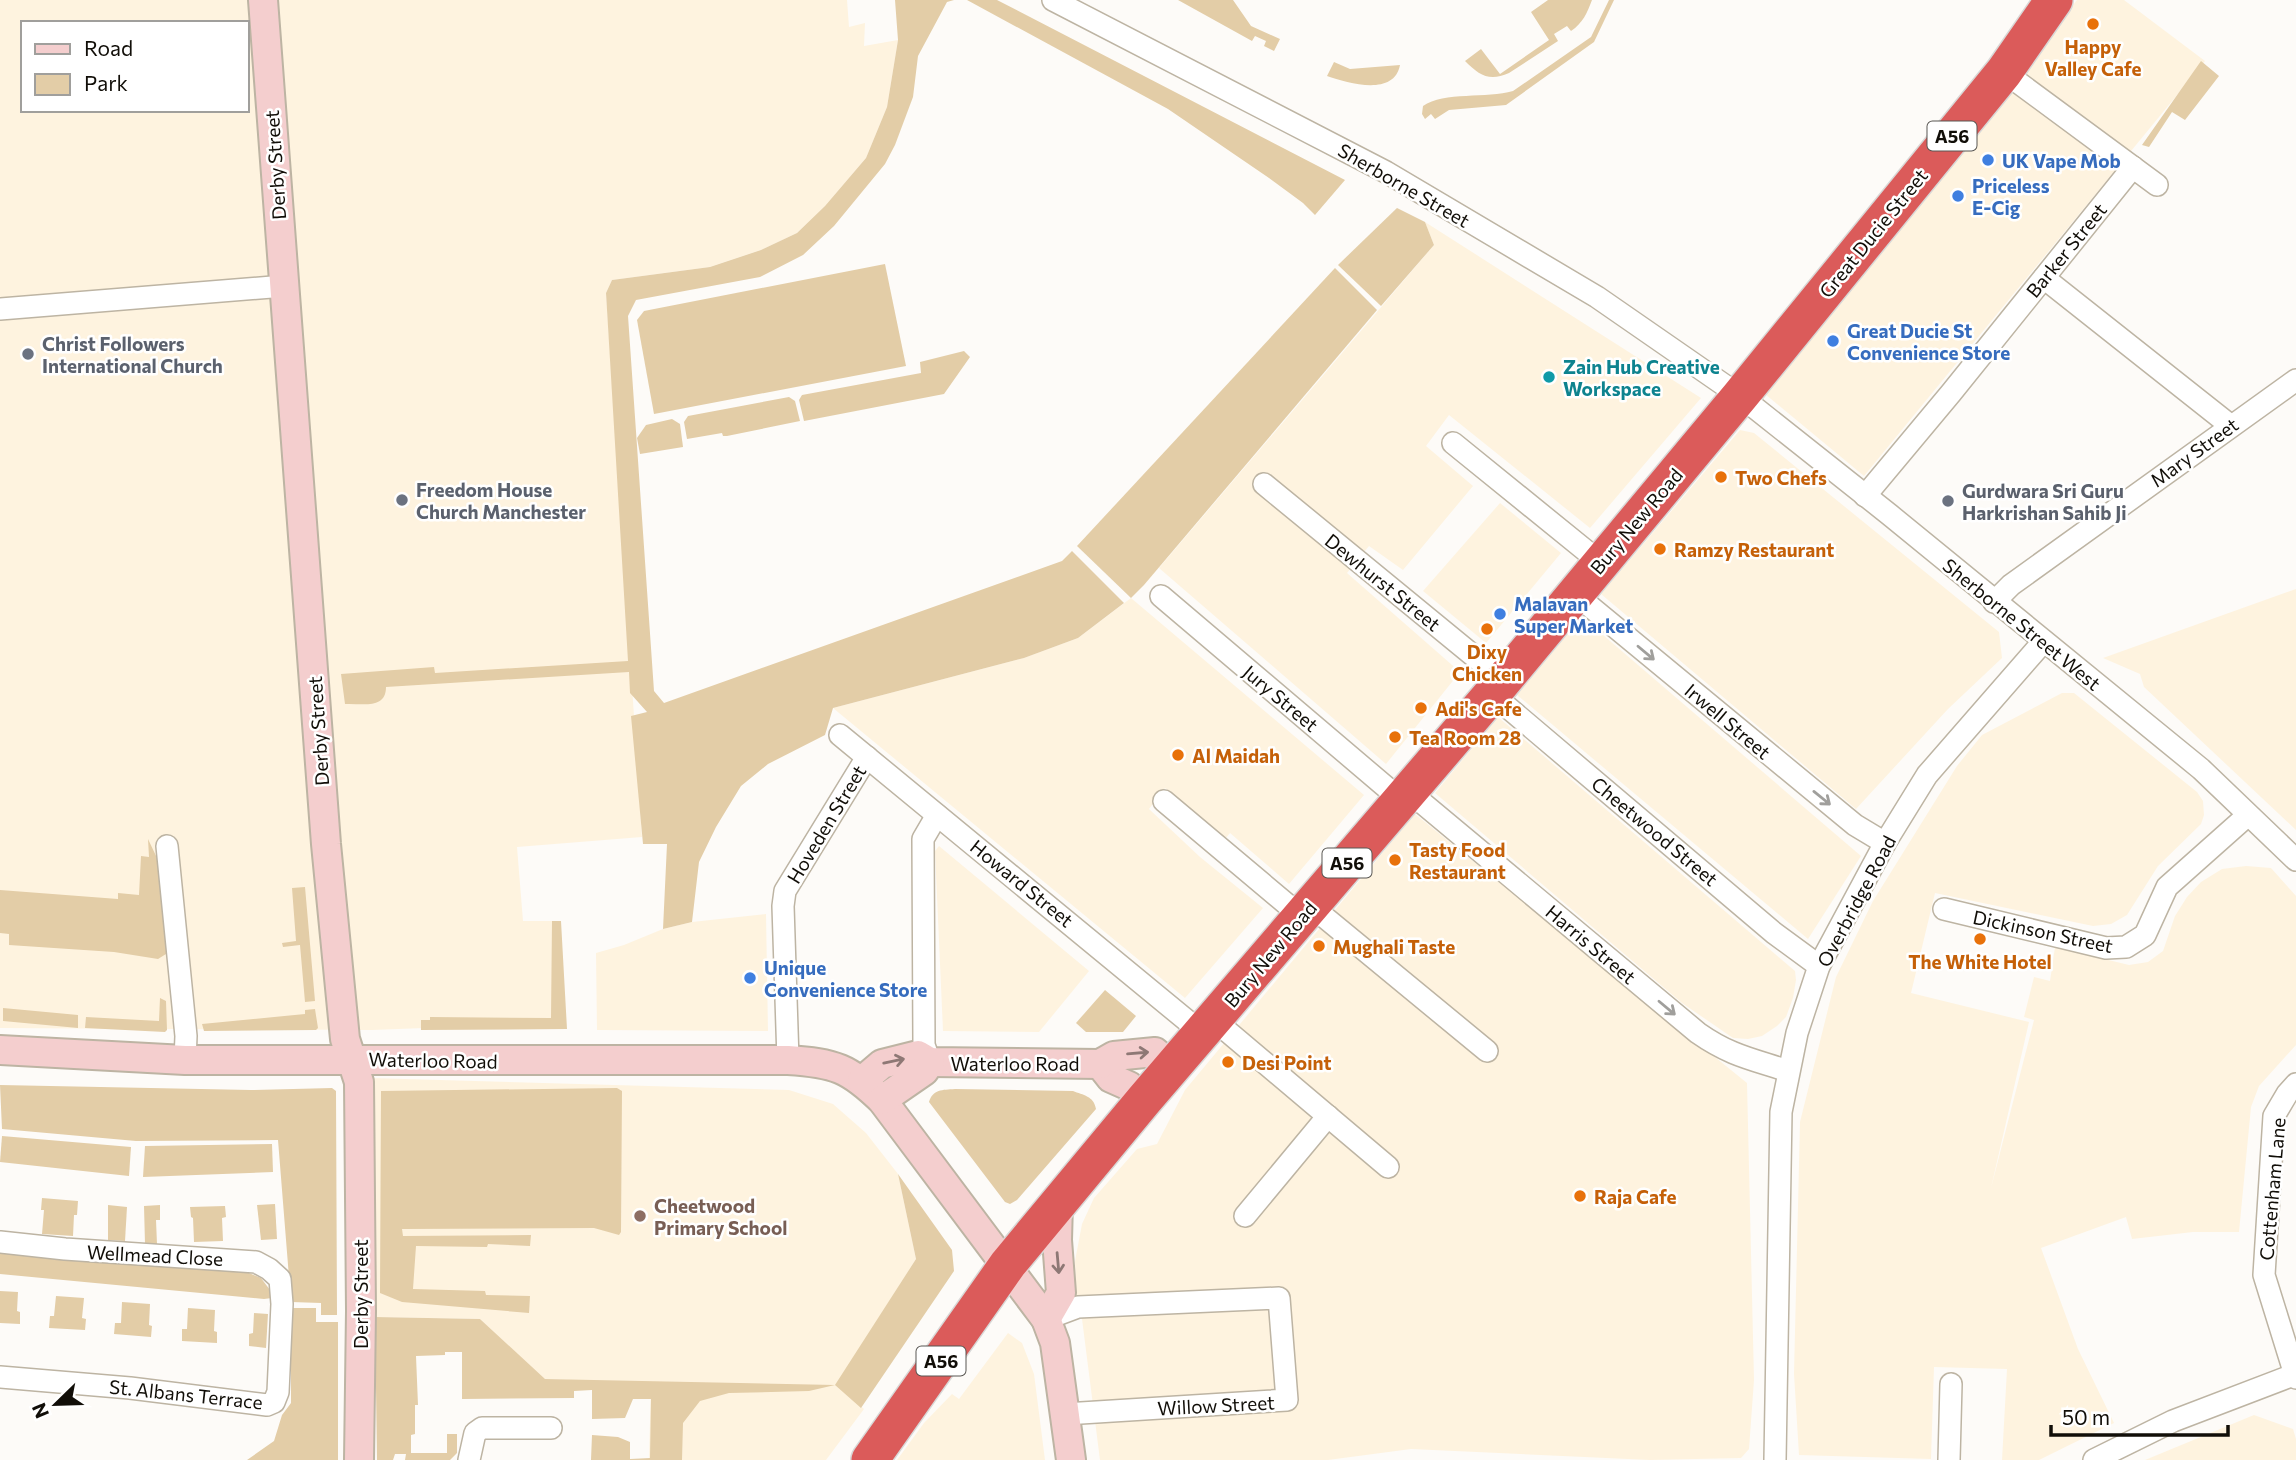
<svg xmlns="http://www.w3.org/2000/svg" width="2296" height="1460" font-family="Commissioner,sans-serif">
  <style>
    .built { fill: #fef3df; fill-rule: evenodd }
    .green { fill: #e3cda7 }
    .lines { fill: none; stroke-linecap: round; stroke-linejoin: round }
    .street-casing { stroke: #bdb4a3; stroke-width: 24 }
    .secondary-casing { stroke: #bdb4a3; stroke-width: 32 }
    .highway-casing { stroke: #d9d8d7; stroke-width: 40 }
    .street { stroke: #fff; stroke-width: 21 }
    .secondary { stroke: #f4cece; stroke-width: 28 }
    .highway { stroke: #db5b5a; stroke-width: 37 }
    .oneway { stroke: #a09f9c }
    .oneway2 { stroke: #8e7875 }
    .food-dot { fill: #e8710a; stroke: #fff; stroke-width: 2.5 }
    .shop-dot { fill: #3f7fe0; stroke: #fff; stroke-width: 2.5 }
    .worship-dot { fill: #6b7280; stroke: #fff; stroke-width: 2.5 }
    .culture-dot { fill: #0f9aa8; stroke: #fff; stroke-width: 2.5 }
    .education-dot { fill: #8d6e63; stroke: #fff; stroke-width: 2.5 }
    .labels { text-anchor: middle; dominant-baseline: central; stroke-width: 5; stroke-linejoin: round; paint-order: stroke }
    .shield { fill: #fff; stroke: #585652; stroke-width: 2 }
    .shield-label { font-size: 18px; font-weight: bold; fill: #110e08 }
    .food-label { font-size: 19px; font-weight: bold; fill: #c56008; stroke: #fff; text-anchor: start }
    .shop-label { font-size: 19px; font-weight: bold; fill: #366cbe; stroke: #fff; text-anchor: start }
    .street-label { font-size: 19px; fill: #110e08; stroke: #fff }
    .worship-label { font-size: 19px; font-weight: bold; fill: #5b616d; stroke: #fff; text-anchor: start }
    .culture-label { font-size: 19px; font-weight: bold; fill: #0d838f; stroke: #fff; text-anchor: start }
    .education-label { font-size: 19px; font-weight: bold; fill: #785e54; stroke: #fff; text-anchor: start }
  </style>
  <rect width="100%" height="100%" fill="#fdfbf8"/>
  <g class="built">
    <path d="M 0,0 L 847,0 L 849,27 L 865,23 L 864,46 L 898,40 L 887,107 L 866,158 L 825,206 L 797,233 L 761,250 L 710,267 L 612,280 L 606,293 L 642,837 L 517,847 L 523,921 L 552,921 L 553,1023 L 372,1030 L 0,1028 ZM 23,23 L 247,23 L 247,110 L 23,110 Z"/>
    <path d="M 2077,0 L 2124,0 L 2205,61 L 1864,476 L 1765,394 Z"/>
    <path d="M 1425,222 L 1701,398 L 1590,528 L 1449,415 L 1426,446 L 1473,486 L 1403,570 L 1369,546 L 1347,573 L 1460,672 L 1386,764 L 1159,568 L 1434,245 Z"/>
    <path d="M 1740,430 L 1754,433 L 1999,632 L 2002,658 L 1948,709 L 1856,809 L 1601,594 Z"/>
    <path d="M 1500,503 L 1561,553 L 1486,643 L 1423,591 Z"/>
    <path d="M 2296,589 L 2296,830 L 2144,687 L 2140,674 L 2103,658 Z"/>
    <path d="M 1131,598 L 1364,795 L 1289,884 L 1230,833 L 1225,839 L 1165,788 L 1149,809 L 1200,857 L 1263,908 L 1185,998 L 833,708 L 1024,658 L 1078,638 Z"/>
    <path d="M 1582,617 L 1861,856 L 1808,939 L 1517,695 Z"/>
    <path d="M 2062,693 L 2074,693 L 2197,792 L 2203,801 L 2204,815 L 2201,824 L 2158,866 L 2127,915 L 2111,924 L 2093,926 L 1935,893 L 1911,993 L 2029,1022 L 1991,1188 L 2034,1020 L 2024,1017 L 2034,977 L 2050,981 L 2055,947 L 2129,965 L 2148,962 L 2163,951 L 2175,916 L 2187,897 L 2201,882 L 2222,869 L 2246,866 L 2271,868 L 2296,896 L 2296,1045 L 2259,1086 L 2251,1107 L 2239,1232 L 2193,1232 L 2132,1239 L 2126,1217 L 2041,1248 L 2078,1349 L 2114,1423 L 2039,1460 L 2002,1460 L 2007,1369 L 1934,1367 L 1931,1459 L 1799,1455 L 1794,1374 L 1800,1122 L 1836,977 L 1873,901 L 1957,766 L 1982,735 Z"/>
    <path d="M 1498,717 L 1795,971 L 1796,980 L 1793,998 L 1786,1017 L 1777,1026 L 1762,1036 L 1748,1039 L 1733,1038 L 1682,1003 L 1435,793 Z"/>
    <path d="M 1415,814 L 1747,1083 L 1754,1380 L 1749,1449 L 1741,1458 L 1650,1460 L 1411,1449 L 1328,1460 L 1100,1460 L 1082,1319 L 1076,1294 L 1075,1261 L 1082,1224 L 1094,1198 L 1137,1149 L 1157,1144 L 1185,1090 Z"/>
    <path d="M 939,846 L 1089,971 L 1039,1032 L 943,1031 L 935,851 Z"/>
    <path d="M 766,914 L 768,1031 L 597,1030 L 596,953 L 624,945 L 663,929 L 692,922 Z"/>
    <path d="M 370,1078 L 789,1090 L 833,1104 L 866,1133 L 898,1174 L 916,1259 L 836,1385 L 864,1409 L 826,1460 L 649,1460 L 651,1383 L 544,1379 L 480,1319 L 375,1317 Z"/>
    <path d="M 1008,1333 L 1022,1343 L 1034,1374 L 1045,1460 L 897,1460 L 924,1423 L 952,1394 L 959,1399 Z"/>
    <path d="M 2254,1415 L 2293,1429 L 2296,1439 L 2296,1460 L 2145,1460 Z"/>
  </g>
  <g class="green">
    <path d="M 895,0 L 954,0 L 947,2 L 918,56 L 913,97 L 895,145 L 885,164 L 834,226 L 803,255 L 760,277 L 636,300 L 628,316 L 654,691 L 664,703 L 1062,561 L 1072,551 L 1124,603 L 1078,638 L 1024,658 L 833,708 L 825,735 L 768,764 L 741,786 L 716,827 L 699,862 L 692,922 L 663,929 L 667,844 L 643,844 L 631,716 L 647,712 L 630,693 L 629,672 L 386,687 C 386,710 362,703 345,704 L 341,674 L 434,667 L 435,673 L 628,661 L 606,293 L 612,280 L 710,267 L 761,250 L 797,233 L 825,206 L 866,158 L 887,107 L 898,40 Z"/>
    <path d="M 967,0 L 997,0 L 1345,180 L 1315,215 L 1303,203 L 1269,178 L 1168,109 Z"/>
    <path d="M 1178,0 L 1233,0 L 1251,26 L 1280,39 L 1274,51 L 1264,46 L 1266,41 L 1255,36 L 1252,41 Z"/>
    <path d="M 1548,0 L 1592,0 C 1587,13 1583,23 1571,31 L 1567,26 L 1554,34 L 1558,41 L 1509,73 C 1489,82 1479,75 1465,61 L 1481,49 L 1500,74 L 1549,40 L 1531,12 Z"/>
    <path d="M 1609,0 L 1614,0 L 1594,42 L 1506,105 L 1449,110 L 1435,119 L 1431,114 L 1425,119 L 1422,114 L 1423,106 C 1444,91 1487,99 1513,91 L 1591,37 Z"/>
    <path d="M 2201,61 L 2219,76 L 2185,120 L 2172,112 L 2149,147 L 2142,145 Z"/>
    <path d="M 1334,62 L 1350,69 L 1400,65 C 1394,97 1348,83 1327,76 Z"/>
    <path d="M 1397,208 L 1425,222 L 1434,245 L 1381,306 L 1338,265 Z"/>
    <path d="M 885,264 L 906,366 L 654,414 L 637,320 L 644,311 Z"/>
    <path d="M 1335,268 L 1377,310 L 1144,585 L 1131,598 L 1077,546 Z"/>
    <path d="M 964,351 L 970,357 L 944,394 L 804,421 L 799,400 L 802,395 L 921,373 L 920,362 Z"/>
    <path d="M 789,397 L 795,401 L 800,421 L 727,436 L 723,436 L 722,433 L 687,439 L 684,422 L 688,416 Z"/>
    <path d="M 672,419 L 680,424 L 683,447 L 640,454 L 637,438 L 646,425 Z"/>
    <path d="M 148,839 L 157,858 L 168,949 L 166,954 L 158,959 L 114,952 L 9,945 L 9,934 L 0,933 L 0,890 L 118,899 L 118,893 L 139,895 L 141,856 L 149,857 Z"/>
    <path d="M 305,887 L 315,1001 L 305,1002 L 300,945 L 283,947 L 282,943 L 296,941 L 292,888 Z"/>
    <path d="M 552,921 L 561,921 L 567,1029 L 421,1030 L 421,1020 L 430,1020 L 430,1017 L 551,1018 Z"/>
    <path d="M 1105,990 L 1136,1016 L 1123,1032 L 1086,1032 L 1076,1023 Z"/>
    <path d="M 160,998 L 166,1001 L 167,1030 L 165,1032 L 85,1028 L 86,1017 L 159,1021 Z"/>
    <path d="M 3,1008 L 78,1015 L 78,1028 L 3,1021 Z"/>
    <path d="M 315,1009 L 318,1028 L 316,1030 L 204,1031 L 202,1024 L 305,1014 L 305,1010 Z"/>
    <path d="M 0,1085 L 251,1090 L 332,1088 L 336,1091 L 337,1315 L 321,1315 L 321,1303 L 291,1302 L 278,1140 L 136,1141 L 2,1129 Z"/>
    <path d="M 617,1088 L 622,1091 L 621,1232 L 619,1235 L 594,1228 L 402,1229 L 403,1236 L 531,1235 L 530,1246 L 488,1244 L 487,1247 L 416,1246 L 413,1289 L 485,1291 L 486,1295 L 530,1296 L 529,1313 L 402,1302 L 380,1293 L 381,1091 Z"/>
    <path d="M 955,1089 L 1073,1091 C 1083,1095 1094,1096 1096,1109 L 1017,1200 L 1010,1204 L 1005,1202 L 929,1102 C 933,1089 942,1090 955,1089 Z"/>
    <path d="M 2,1136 L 131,1147 L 129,1176 L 0,1162 Z"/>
    <path d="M 272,1144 L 273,1172 L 143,1177 L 145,1146 Z"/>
    <path d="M 898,1174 L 952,1250 L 954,1271 L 861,1408 L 835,1385 L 809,1391 L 729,1393 L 700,1401 L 683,1423 L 682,1460 L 591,1460 L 592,1435 L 618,1437 L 630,1442 L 630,1459 L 650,1458 L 651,1399 L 633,1399 L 625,1418 L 592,1419 L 592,1390 L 574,1391 L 574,1398 L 462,1399 L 462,1352 L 445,1352 L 445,1355 L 416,1356 L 418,1405 L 415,1405 L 415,1434 L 411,1435 L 411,1453 L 447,1453 L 447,1434 L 457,1434 L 457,1453 L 450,1460 L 405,1460 L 406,1454 L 395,1454 L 393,1460 L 377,1460 L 375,1317 L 480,1319 L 545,1379 L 835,1385 L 916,1259 Z"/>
    <path d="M 42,1198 L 78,1201 L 77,1215 L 74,1215 L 73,1236 L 42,1234 L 44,1210 L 41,1210 Z"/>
    <path d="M 275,1204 L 277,1239 L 261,1240 L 257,1205 Z"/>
    <path d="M 108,1205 L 127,1207 L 125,1241 L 108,1240 Z"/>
    <path d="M 160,1205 L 160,1220 L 156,1220 L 157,1244 L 145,1244 L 144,1206 Z"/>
    <path d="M 225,1206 L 226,1217 L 222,1218 L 223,1241 L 194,1242 L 193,1218 L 191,1217 L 190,1207 Z"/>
    <path d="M 0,1251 L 249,1273 L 261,1278 L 273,1294 L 272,1298 L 264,1299 L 0,1274 Z"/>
    <path d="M 0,1291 L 18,1292 L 17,1311 L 20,1312 L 20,1324 L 0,1323 Z"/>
    <path d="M 56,1296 L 84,1298 L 82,1318 L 86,1319 L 85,1330 L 49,1328 L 50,1316 L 54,1316 Z"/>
    <path d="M 122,1302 L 150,1304 L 149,1325 L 152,1326 L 151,1337 L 114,1334 L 115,1323 L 121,1323 Z"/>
    <path d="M 188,1308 L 215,1310 L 214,1331 L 217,1332 L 217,1343 L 182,1341 L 182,1329 L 187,1329 Z"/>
    <path d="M 291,1308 L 316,1308 L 316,1322 L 338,1322 L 338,1460 L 247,1460 L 274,1441 L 282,1415 L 291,1403 Z"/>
    <path d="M 254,1313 L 268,1314 L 266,1348 L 249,1346 L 249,1334 L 253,1333 Z"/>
  </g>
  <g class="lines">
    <g class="street-casing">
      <g id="street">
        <path d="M 1053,0 L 1386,172 L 1597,297 L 1740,396 L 1890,515 L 2201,769 L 2296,860"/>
        <path d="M 2004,72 L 2157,185"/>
        <path d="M 2044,278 L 2231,426"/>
        <path d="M 0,309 L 284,286"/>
        <path d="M 1453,443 L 1601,563"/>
        <path d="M 1264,484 L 1503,680"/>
        <path d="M 1865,496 L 1951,393 L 2133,167"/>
        <path d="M 1575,594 L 1855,825 L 1885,843"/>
        <path d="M 1161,596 L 1400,799"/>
        <path d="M 1994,602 L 2011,585 L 2296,380"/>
        <path d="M 1492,694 L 1774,933 L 1819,966"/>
        <path d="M 840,735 L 1202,1033"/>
        <path d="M 1408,791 L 1698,1033 C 1731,1056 1752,1059 1788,1071"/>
        <path d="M 1164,801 L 1302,917"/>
        <path d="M 167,846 L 186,1036 L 185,1060"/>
        <path d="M 1311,906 L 1487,1051"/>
        <path d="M 1944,909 L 2106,948 L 2126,947 L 2145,935 L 2167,887 L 2248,815"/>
        <path d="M 1214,1020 L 1388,1167"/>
        <path d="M 788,1060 L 783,906 L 785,891 L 867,757"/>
        <path d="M 930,1062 L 924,1045 L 923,839 L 937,815"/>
        <path d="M 2296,1084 L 2287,1094 L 2274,1116 L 2264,1275 L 2296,1378"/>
        <path d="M 1245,1216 L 1328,1116"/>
        <path d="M 0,1242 L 65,1249 L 256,1262 L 269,1269 L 280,1279 L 282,1304 L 278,1392 L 274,1402 L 267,1405 L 130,1388 L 0,1377"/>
        <path d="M 1046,1319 L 1078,1307 L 1279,1298 L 1287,1400 L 1065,1414"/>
        <path d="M 469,1460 L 475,1433 L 482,1428 L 551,1428"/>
        <path d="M 1775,1460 L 1781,1112 L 1797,1033 L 1819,966 L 1885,843 L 1927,775 L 2043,642"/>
        <path d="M 1949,1460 L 1951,1384"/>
        <path d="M 2094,1460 L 2173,1421 L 2296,1374"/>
      </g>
    </g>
    <g class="secondary-casing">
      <g id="secondary">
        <path d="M 263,0 L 326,844 L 345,1039 L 359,1082 L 361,1311 L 359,1460"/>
        <path d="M 0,1050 L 185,1060 L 788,1060 C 835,1063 849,1068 882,1100 L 1046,1319 L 1055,1343 L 1071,1460"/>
        <path d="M 1100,1064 L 1111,1078 L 1129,1086 L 1144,1100"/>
        <path d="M 862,1081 L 882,1064 L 918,1055 L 930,1062 L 1100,1064 L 1114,1056 L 1155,1052 L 1173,1067"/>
        <path d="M 882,1100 L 924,1071 L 930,1062"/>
        <path d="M 1046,1319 L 1061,1293 L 1057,1240 L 1058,1203"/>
      </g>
    </g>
    <g class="highway-casing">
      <path id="highway" d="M 870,1460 L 1008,1264 L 1144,1100 L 1492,694 L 1740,396 L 2004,72 L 2054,0"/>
    </g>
    <use href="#street" class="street"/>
    <use href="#secondary" class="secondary"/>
    <use href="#highway" class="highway"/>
  </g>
  <defs><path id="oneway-shaft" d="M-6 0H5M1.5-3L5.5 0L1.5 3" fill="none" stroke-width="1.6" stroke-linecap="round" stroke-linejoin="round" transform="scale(1.75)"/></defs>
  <g class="oneway">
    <use href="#oneway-shaft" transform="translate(1646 653) rotate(40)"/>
    <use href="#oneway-shaft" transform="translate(1822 798) rotate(39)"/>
    <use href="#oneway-shaft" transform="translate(1667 1008) rotate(40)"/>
  </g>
  <g class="oneway2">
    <use href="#oneway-shaft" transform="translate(1138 1053) rotate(-5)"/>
    <use href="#oneway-shaft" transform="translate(894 1061) rotate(-12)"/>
    <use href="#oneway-shaft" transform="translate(1058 1263) rotate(85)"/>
  </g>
  <g class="food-dot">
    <circle cx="2093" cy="24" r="7"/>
    <circle cx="1721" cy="477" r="7"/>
    <circle cx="1660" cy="549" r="7"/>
    <circle cx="1487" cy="629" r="7"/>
    <circle cx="1421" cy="708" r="7"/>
    <circle cx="1395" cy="737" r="7"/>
    <circle cx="1178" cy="755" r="7"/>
    <circle cx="1395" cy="860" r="7"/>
    <circle cx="1980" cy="939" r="7"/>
    <circle cx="1319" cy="946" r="7"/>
    <circle cx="1228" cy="1062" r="7"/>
    <circle cx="1580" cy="1196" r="7"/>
  </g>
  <g class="shop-dot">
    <circle cx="1988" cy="160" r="7"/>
    <circle cx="1958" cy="196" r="7"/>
    <circle cx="1833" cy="341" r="7"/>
    <circle cx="1500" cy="614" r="7"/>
    <circle cx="750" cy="978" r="7"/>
  </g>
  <g class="worship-dot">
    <circle cx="28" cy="354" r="7"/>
    <circle cx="402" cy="500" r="7"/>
    <circle cx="1948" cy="501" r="7"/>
  </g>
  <circle class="culture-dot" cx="1549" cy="377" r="7"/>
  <circle class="education-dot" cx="640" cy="1216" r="7"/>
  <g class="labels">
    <g class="shield">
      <rect x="1927.5" y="121.5" width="49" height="29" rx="5"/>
      <rect x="1322.5" y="848.5" width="49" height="29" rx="5"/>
      <rect x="916.5" y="1346.5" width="49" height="29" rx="5"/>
    </g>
    <g class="shield-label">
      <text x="1952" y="136">A56</text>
      <text x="1347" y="863">A56</text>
      <text x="941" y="1361">A56</text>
    </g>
    <g class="food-label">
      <text x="2093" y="46" text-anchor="middle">Happy<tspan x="2093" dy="22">Valley Cafe</tspan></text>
      <text x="1735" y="477">Two Chefs</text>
      <text x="1674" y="549">Ramzy Restaurant</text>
      <text x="1487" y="651" text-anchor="middle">Dixy<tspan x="1487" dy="22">Chicken</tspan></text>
      <text x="1435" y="708">Adi's Cafe</text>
      <text x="1409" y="737">Tea Room 28</text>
      <text x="1192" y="755">Al Maidah</text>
      <text x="1409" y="849">Tasty Food<tspan x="1409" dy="22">Restaurant</tspan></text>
      <text x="1333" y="946">Mughali Taste</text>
      <text x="1980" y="961" text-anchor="middle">The White Hotel</text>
      <text x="1242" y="1062">Desi Point</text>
      <text x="1594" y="1196">Raja Cafe</text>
    </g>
    <g class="shop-label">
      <text x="2002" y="160">UK Vape Mob</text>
      <text x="1972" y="185">Priceless<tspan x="1972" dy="22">E-Cig</tspan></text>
      <text x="1847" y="330">Great Ducie St<tspan x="1847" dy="22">Convenience Store</tspan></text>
      <text x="1514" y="603">Malavan<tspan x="1514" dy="22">Super Market</tspan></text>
      <text x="764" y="967">Unique<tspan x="764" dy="22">Convenience Store</tspan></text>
    </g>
    <g class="street-label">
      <text transform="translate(275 165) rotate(-94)">Derby Street</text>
      <text transform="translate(1404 185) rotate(30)">Sherborne Street</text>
      <text transform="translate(1873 233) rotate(-51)">Great Ducie Street</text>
      <text transform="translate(2066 250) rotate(-51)">Barker Street</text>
      <text transform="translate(2194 452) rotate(-36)">Mary Street</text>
      <text transform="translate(1636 521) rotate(-50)">Bury New Road</text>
      <text transform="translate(1383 582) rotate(39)">Dewhurst Street</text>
      <text transform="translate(2022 624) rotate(39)">Sherborne Street West</text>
      <text transform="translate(1281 698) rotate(40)">Jury Street</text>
      <text transform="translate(1728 721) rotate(40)">Irwell Street</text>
      <text transform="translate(318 731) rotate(-94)">Derby Street</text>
      <text transform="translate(826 824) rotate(-59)">Hoveden Street</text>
      <text transform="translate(1655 831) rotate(40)">Cheetwood Street</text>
      <text transform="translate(1022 883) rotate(39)">Howard Street</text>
      <text transform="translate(1856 901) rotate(-62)">Overbridge Road</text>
      <text transform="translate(2043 931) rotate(12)">Dickinson Street</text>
      <text transform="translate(1591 944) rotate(40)">Harris Street</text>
      <text transform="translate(1270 954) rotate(-50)">Bury New Road</text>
      <text transform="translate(433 1060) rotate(1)">Waterloo Road</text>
      <text x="1015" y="1063">Waterloo Road</text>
      <text transform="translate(2272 1189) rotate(-85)">Cottenham Lane</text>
      <text transform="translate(155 1255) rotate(3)">Wellmead Close</text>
      <text transform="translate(360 1294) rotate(-90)">Derby Street</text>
      <text transform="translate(186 1394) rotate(6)">St. Albans Terrace</text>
      <text transform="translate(1216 1405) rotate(-3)">Willow Street</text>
    </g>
    <g class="worship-label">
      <text x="42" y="343">Christ Followers<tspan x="42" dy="22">International Church</tspan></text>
      <text x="416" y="489">Freedom House<tspan x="416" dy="22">Church Manchester</tspan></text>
      <text x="1962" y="490">Gurdwara Sri Guru<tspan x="1962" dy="22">Harkrishan Sahib Ji</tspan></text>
    </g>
    <g class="culture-label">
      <text x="1563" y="366">Zain Hub Creative<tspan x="1563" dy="22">Workspace</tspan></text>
    </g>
    <g class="education-label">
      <text x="654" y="1205">Cheetwood<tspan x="654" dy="22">Primary School</tspan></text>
    </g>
  </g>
  <rect x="21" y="21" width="228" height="91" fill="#ffffff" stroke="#a09f9c" stroke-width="2"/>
  <rect x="35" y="44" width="35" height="10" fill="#f4cece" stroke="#a09f9c" stroke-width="2"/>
  <text x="84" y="56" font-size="21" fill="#110e08">Road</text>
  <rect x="35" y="74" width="35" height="21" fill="#e3cda7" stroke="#a09f9c" stroke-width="2"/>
  <text x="84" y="91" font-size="21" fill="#110e08">Park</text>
  <g transform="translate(56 1404) rotate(247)" stroke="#ffffff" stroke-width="5" paint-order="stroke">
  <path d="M0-5L12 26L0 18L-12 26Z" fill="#110e08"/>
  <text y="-10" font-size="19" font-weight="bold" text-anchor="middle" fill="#110e08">N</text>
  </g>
  <path d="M2051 1425v10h177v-10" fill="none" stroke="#110e08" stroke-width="3.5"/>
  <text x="2062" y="1425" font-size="21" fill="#110e08" stroke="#ffffff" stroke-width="5" paint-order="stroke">50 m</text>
</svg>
